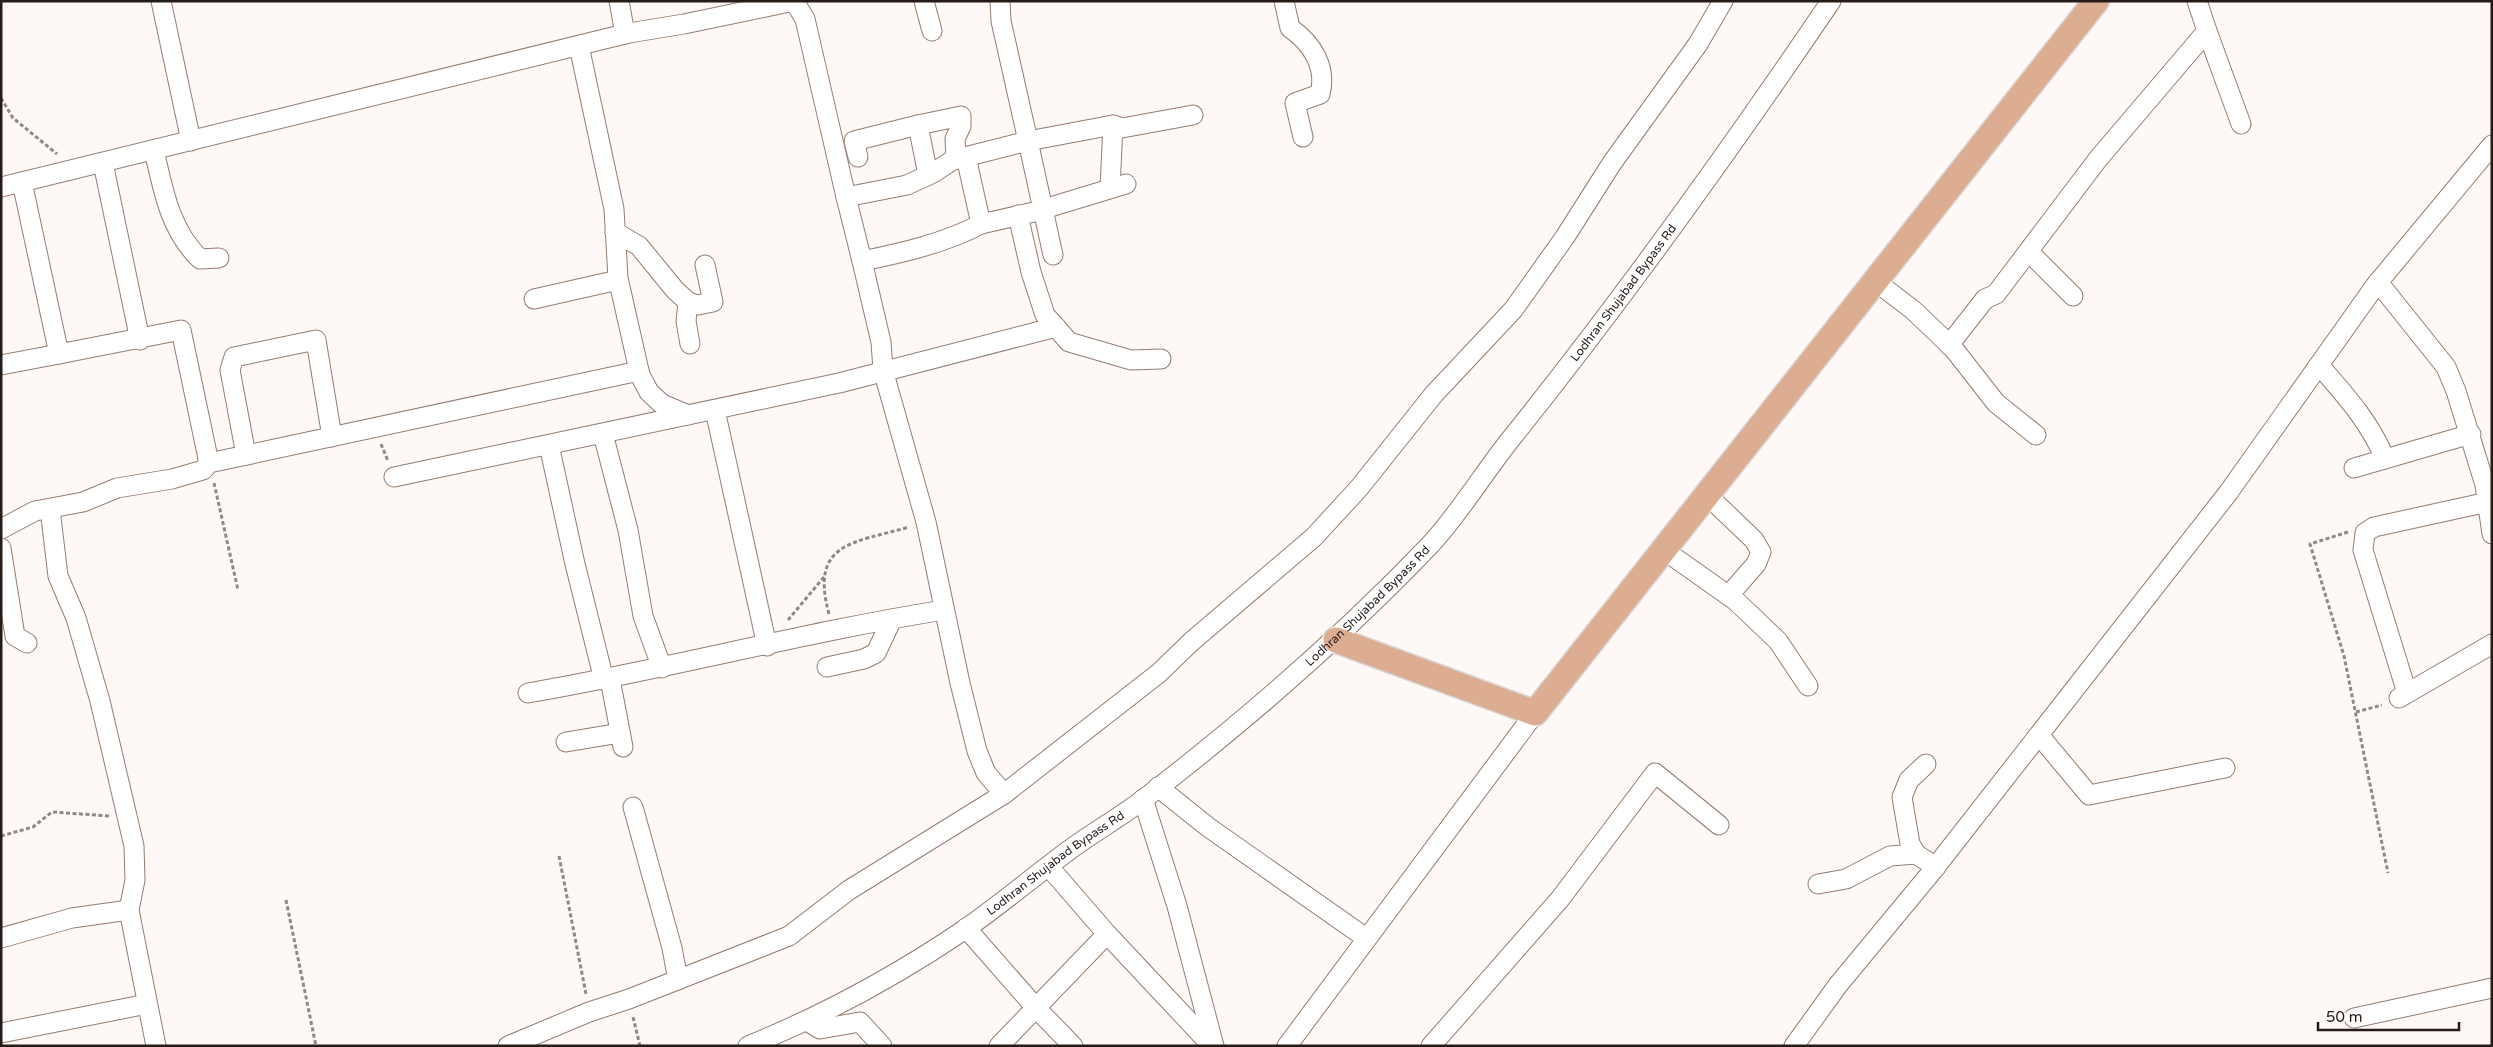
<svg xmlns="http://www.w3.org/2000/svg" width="2493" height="1047" font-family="'Varela Round',sans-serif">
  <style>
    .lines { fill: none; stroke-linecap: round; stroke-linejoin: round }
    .minor-casing { stroke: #947c70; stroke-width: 21 }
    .major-casing { stroke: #d8d6d5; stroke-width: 28 }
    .path { stroke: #8f8884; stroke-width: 3; stroke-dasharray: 4 2.5; stroke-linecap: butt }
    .minor { stroke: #fff; stroke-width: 19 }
    .major { stroke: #ddad92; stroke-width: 25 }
    .labels { text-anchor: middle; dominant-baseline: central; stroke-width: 5; stroke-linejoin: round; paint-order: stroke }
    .street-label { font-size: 12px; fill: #251b17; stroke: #fef9f6 }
  </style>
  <rect width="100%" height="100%" fill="#fef9f6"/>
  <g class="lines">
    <g class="minor-casing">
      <g id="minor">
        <path d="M 161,1 L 191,141"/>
        <path d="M 619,1 L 625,34"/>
        <path d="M 794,1 L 805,19 L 846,197 L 907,185 L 933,173 L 953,160 L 1028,141 L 1053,255"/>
        <path d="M 924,1 L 932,31"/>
        <path d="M 1000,1 L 1001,21 L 1028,141 L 1113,125 L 1122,128 L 1193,115"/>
        <path d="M 1284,1 L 1290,28 C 1312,43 1327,67 1320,94 L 1295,103 L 1303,137"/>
        <path d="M 2207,31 L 2241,124"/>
        <path d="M 579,46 L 614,209 L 618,278 L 640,375 L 649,392 L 662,404 L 688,415"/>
        <path d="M 154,150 C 163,190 170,230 200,259 L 219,258"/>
        <path d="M 858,157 L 854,141 L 918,125"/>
        <path d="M 966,157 L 981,224 L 1034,212 L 1126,184"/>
        <path d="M 103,163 L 140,340"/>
        <path d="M 928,175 L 918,125 L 961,116 L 961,126 L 955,139 L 956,159"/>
        <path d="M 22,182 L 59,354 L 181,330 L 209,463"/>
        <path d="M 1,187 L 629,33 L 684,24 L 794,1"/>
        <path d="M 1110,188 L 1113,125"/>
        <path d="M 846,197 L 862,261 C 902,253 945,243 981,224"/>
        <path d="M 1018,215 L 1031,272 L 1045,315 L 1069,342 L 1131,360 L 1161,359"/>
        <path d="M 615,232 L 639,246 L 675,290 L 688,302 L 698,305 L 713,302 L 705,265"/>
        <path d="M 2029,252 L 2073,296"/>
        <path d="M 862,261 L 881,342 L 883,370 L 926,522 L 960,683 L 977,751 L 986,773 L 1004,794"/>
        <path d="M 1875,281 L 1913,310 L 1953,348 L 1996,403 L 2036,435"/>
        <path d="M 2378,282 L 2446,367 L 2456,391 L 2485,485 L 2492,534"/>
        <path d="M 534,299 L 618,280"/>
        <path d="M 688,302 L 686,321 L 690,344"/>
        <path d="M 1949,345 L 1985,299 L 1996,294 L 2098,159 L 2207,31 L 2197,1"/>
        <path d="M 1,365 L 59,354"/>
        <path d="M 2319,365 C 2345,395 2370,422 2385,459"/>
        <path d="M 715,410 L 767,646"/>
        <path d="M 603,434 L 628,530 L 643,616 L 662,668"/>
        <path d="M 549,445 L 575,564 L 604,680"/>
        <path d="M 246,455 L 230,370 L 234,357 L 316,340 L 332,437"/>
        <path d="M 2354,468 L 2471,434"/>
        <path d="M 394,477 L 839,383 L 1056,327"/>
        <path d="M 1707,495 L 1754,540 L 1761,552 L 1756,564 L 1729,595"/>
        <path d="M 50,509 L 58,576 L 76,618 L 100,701 L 134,846 L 135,880 L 129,910 L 156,1046"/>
        <path d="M 1,529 L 35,511 L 83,502 L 117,488 L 172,479 L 203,470 L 209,463 L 639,371"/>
        <path d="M 1,548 L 15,636 L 27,643"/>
        <path d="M 1664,550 L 1736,601 L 1778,641 L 1808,686"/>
        <path d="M 827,667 L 864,659 L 876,653 L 892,619"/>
        <path d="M 610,679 L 623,747"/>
        <path d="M 528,693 C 668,669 805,632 944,610"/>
        <path d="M 2407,693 L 2363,550 L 2365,533 L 2374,527 L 2488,502"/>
        <path d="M 2399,698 L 2492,644"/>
        <path d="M 2039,735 L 2089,795 L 2225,768"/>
        <path d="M 566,742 L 620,733"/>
        <path d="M 1926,764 L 1909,780 L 1902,797 L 1910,844 L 1916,854 L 1936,867"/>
        <path d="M 1158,787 L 1208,827 L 1366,938"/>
        <path d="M 1143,799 L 1177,906 L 1214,1046"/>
        <path d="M 633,807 L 672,948 L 678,980"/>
        <path d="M 1818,884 L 1846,879 L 1890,856 L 1916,854"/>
        <path d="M 966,928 L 1037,1009 L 1073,1046"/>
        <path d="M 1107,934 L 1212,1046"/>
        <path d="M 1,938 L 72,918 L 129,910"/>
        <path d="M 2354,1018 L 2492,988"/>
        <path d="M 807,1021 L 820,1029 L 860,1022 L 882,1046"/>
        <path d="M 1,1033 L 147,1004"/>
        <path d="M 508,1046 L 589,1012 L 629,999 L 789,936 L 849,890 L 1004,794 L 1159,673 L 1191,642 L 1314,537 L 1359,488 L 1434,394 L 1513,310 L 1565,237 L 1612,163 L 1698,44 L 1723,1"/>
        <path id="s1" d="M 748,1046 C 824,1015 896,976 964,930 C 1000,905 1033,877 1068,851 C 1092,833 1119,818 1144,799 C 1245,721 1342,637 1430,545 C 1460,513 1486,469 1514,435 C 1626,295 1730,150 1831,1"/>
        <path d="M 999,1046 L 1107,934 L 1049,867"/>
        <path d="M 1287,1046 L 1535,713"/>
        <path d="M 1431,1046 L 1560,899 L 1655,773 L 1719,825"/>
        <path d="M 1794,1046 L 1838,985 L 1930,874 L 2228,493 L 2375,286 L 2492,145"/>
      </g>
    </g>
    <g class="major-casing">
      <path id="major" d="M 1336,640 L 1535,713 L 2096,1"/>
    </g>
    <g class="path">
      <path d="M 1,98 L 13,118 L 57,154"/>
      <path d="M 381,444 L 388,461"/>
      <path d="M 214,483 L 238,590"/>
      <path d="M 2348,532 L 2310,544 L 2344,656 L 2388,873"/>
      <path d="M 829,614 C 809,541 855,543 909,527"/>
      <path d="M 788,620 L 824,577"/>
      <path d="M 2356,712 L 2382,705"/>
      <path d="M 1,836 L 33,827 L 52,812 L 110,816"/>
      <path d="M 559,856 L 586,994"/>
      <path d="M 286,900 L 316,1046"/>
      <path d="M 633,1017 L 640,1046"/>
    </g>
    <use href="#minor" class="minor"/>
    <use href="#major" class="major"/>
  </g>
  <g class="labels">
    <g class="street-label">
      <text stroke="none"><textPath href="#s1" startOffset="1169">Lodhran Shujabad Bypass Rd</textPath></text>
      <text stroke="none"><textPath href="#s1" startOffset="764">Lodhran Shujabad Bypass Rd</textPath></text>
      <text stroke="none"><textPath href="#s1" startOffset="359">Lodhran Shujabad Bypass Rd</textPath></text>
    </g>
  </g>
  <rect width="2493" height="1047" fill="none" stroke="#251b17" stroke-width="5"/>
  <path d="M2318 1022v8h141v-8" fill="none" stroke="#251b17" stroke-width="2.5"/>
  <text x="2326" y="1022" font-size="15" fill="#251b17" stroke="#fef9f6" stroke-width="4" paint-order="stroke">50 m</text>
</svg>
